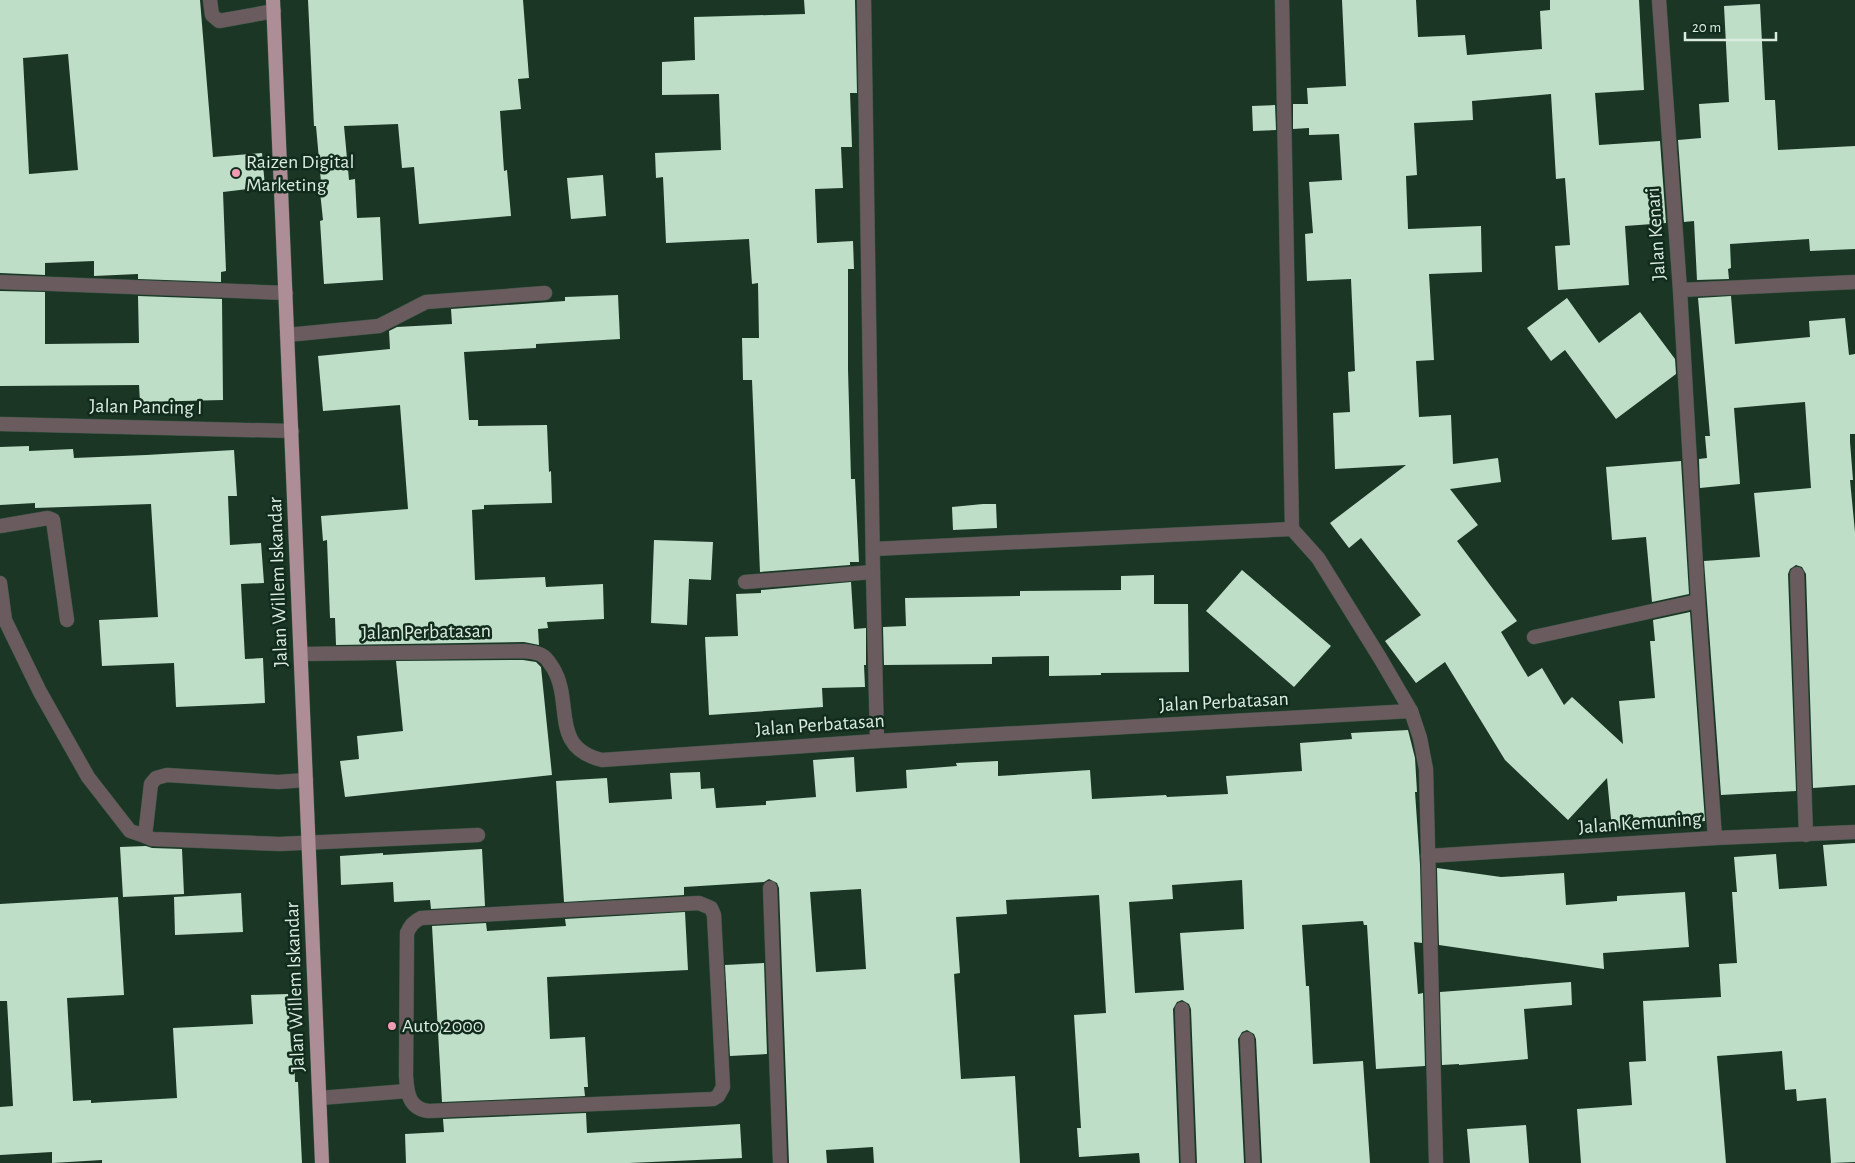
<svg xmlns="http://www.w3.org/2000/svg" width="1855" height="1163" font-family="'Alegreya Sans',sans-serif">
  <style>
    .building { fill: #bedec8; fill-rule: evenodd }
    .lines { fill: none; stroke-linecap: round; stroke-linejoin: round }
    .service-casing { stroke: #3a5343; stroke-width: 15 }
    .minor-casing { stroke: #3a5343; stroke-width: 15 }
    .trunk-casing { stroke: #3a5343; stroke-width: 15 }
    .service { stroke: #6a5b5f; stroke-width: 14 }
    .minor { stroke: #6a5b5f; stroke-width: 14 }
    .trunk { stroke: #ae8e96; stroke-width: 14 }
    .poi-dot { fill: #f19ab3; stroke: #112c1c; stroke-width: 2 }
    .labels { text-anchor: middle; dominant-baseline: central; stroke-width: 5; stroke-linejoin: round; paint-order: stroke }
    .poi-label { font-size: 20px; fill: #dbebe0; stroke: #112c1c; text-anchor: start }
    .street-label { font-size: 20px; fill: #dbebe0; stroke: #112c1c }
  </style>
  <rect width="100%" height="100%" fill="#1b3625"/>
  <g class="building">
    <path d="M 0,0 L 200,0 L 213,157 L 262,153 L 265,187 L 223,192 L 226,271 L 221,272 L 221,282 L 138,279 L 138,274 L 94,276 L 94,261 L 45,263 L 45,275 L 0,273 ZM 68,54 L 78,170 L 29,174 L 23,58 Z"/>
    <path d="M 308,0 L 523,0 L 529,78 L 518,79 L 521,109 L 500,111 L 504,171 L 507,170 L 511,216 L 419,224 L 414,167 L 402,168 L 398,124 L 344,126 L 349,180 L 355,179 L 357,218 L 380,217 L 383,280 L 324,284 L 320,221 L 323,220 L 319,182 L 321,182 L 316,126 L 314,126 Z"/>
    <path d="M 804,0 L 855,0 L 857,93 L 850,93 L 852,147 L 841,147 L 843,188 L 815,189 L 817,243 L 853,241 L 854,269 L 848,269 L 848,369 L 851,479 L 855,479 L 859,562 L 850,562 L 850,565 L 760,572 L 752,380 L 743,380 L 742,338 L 759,338 L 758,283 L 752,284 L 749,239 L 666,243 L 663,177 L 656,178 L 655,153 L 721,150 L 719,94 L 662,95 L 662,62 L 695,60 L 694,17 L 805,14 Z"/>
    <path d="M 1342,0 L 1416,0 L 1418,37 L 1465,35 L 1467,55 L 1542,49 L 1540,11 L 1550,10 L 1550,0 L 1639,0 L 1644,90 L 1595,93 L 1599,145 L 1660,141 L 1666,223 L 1625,226 L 1629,285 L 1558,290 L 1555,246 L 1570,245 L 1565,178 L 1556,179 L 1551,94 L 1472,101 L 1473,120 L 1414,123 L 1417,175 L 1406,176 L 1408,229 L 1481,226 L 1482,272 L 1429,274 L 1434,360 L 1416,361 L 1419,417 L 1451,415 L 1453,464 L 1498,458 L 1501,482 L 1450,489 L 1478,525 L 1457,541 L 1517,621 L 1501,632 L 1528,677 L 1542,668 L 1564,705 L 1572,697 L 1623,744 L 1619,701 L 1655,698 L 1650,641 L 1655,641 L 1653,620 L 1690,612 L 1705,821 L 1612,829 L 1607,778 L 1568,820 L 1505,760 L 1445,662 L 1416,683 L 1385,641 L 1421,615 L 1361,538 L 1349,548 L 1330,523 L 1406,465 L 1335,469 L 1333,413 L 1350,412 L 1348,372 L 1355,371 L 1351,279 L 1307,281 L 1305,234 L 1313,233 L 1309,182 L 1342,180 L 1339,134 L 1309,135 L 1309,128 L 1293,129 L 1293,104 L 1308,104 L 1307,88 L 1346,86 Z"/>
    <path d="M 1760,4 L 1765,100 L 1775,100 L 1778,150 L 1855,146 L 1855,249 L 1810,251 L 1809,239 L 1730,244 L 1731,268 L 1728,269 L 1729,279 L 1697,280 L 1694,221 L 1684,222 L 1678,140 L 1701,138 L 1699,104 L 1729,102 L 1724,6 Z"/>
    <path d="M 1275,105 L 1276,130 L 1253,131 L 1252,106 Z"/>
    <path d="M 603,175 L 606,216 L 571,219 L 567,178 Z"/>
    <path d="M 0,291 L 45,292 L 45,344 L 139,343 L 138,296 L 222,299 L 223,400 L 140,402 L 139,385 L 0,386 Z"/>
    <path d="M 618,295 L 620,339 L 536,344 L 536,348 L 464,352 L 469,420 L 478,420 L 478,426 L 547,425 L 549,472 L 551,471 L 552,503 L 484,505 L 484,509 L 472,510 L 475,580 L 545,577 L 546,587 L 603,584 L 604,619 L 547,622 L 548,628 L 538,629 L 539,645 L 524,642 L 336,645 L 335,618 L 330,618 L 327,540 L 323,541 L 321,516 L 408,509 L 400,405 L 323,411 L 318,356 L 390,349 L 389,331 L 397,327 L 452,324 L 451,309 L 565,301 L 565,297 Z"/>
    <path d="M 1731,296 L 1735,344 L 1810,337 L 1809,321 L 1845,318 L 1849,355 L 1855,354 L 1855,434 L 1850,434 L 1850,442 L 1853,480 L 1850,480 L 1855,532 L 1855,785 L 1813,788 L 1806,574 L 1802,567 L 1796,565 L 1790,569 L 1788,574 L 1796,791 L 1721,795 L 1704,561 L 1760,557 L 1754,493 L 1811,488 L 1805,402 L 1734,408 L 1740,484 L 1700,488 L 1699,459 L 1707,458 L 1705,436 L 1710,436 L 1698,298 Z"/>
    <path d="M 1567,298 L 1599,343 L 1640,312 L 1675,359 L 1676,374 L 1616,419 L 1565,350 L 1551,361 L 1527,328 Z"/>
    <path d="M 29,446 L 29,451 L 73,449 L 74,458 L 146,455 L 234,450 L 237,496 L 228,496 L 230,545 L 261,543 L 264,583 L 241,584 L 245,659 L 263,658 L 265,703 L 176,707 L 174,663 L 102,666 L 99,620 L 158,617 L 151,504 L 35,508 L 35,503 L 0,505 L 0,447 Z"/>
    <path d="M 1681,461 L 1689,594 L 1652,602 L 1646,537 L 1612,540 L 1606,467 Z"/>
    <path d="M 983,504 L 996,504 L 997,528 L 953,530 L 952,507 Z"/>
    <path d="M 654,540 L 713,542 L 711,580 L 689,579 L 687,625 L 651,623 Z"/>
    <path d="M 1242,570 L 1331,646 L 1294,687 L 1206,611 Z"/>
    <path d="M 1154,575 L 1154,604 L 1188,604 L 1189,672 L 1101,673 L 1101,675 L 1049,676 L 1049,656 L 992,657 L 992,664 L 884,665 L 883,627 L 906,626 L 905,598 L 1020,596 L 1020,591 L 1121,590 L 1121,576 Z"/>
    <path d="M 851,582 L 854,629 L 866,628 L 866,665 L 864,665 L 865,687 L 822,688 L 823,707 L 709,715 L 705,637 L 738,636 L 736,594 L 761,593 L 761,590 Z"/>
    <path d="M 523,660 L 536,662 L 541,667 L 552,775 L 345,797 L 340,761 L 359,759 L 357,736 L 403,731 L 396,661 Z"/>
    <path d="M 1408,730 L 1415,758 L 1417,792 L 1415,792 L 1420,865 L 1422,943 L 1414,942 L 1418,994 L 1423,993 L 1425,1066 L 1376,1069 L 1367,925 L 1364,925 L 1363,921 L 1302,925 L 1306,986 L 1309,986 L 1313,1064 L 1363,1061 L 1370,1163 L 1262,1163 L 1256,1039 L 1254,1034 L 1247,1030 L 1242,1032 L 1238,1039 L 1244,1163 L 1197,1163 L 1191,1009 L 1189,1004 L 1182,1000 L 1177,1002 L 1173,1009 L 1179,1163 L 1140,1163 L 1139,1153 L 1079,1157 L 1077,1128 L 1081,1128 L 1074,1015 L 1106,1013 L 1099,895 L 1006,900 L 1007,914 L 956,917 L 960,973 L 954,974 L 961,1079 L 1015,1076 L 1020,1163 L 874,1163 L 873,1147 L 826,1150 L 827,1163 L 789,1163 L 779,888 L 777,883 L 769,879 L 764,882 L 684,887 L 684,895 L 564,902 L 556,781 L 607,778 L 609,803 L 672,799 L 670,773 L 700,772 L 701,789 L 714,788 L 716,808 L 766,805 L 766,801 L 816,797 L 813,760 L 854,757 L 856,792 L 907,788 L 906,770 L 957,766 L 956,763 L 998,761 L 998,776 L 1090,770 L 1092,799 L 1166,795 L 1167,797 L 1228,794 L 1226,776 L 1302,771 L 1300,743 L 1352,739 L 1351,733 ZM 1242,880 L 1244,929 L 1180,933 L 1184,990 L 1135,993 L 1129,902 L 1173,899 L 1172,885 ZM 861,889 L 866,969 L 816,972 L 810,892 Z"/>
    <path d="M 1855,843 L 1855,1162 L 1831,1163 L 1826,1098 L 1797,1101 L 1796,1089 L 1785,1090 L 1782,1051 L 1717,1056 L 1726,1163 L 1581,1163 L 1577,1109 L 1632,1105 L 1629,1062 L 1646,1061 L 1643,1001 L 1721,997 L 1719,964 L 1737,963 L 1732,892 L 1737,892 L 1734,857 L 1776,854 L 1779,889 L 1827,886 L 1823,845 Z"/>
    <path d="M 146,846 L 152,848 L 182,849 L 184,894 L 123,897 L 120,847 Z"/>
    <path d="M 482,849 L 485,906 L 431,909 L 430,900 L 394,902 L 393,882 L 341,885 L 340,856 L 383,853 L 383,855 Z"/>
    <path d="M 1437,868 L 1501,877 L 1564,873 L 1566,905 L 1617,901 L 1617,896 L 1685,892 L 1689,947 L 1603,953 L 1604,969 L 1439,945 Z"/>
    <path d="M 241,893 L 243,932 L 175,935 L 174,897 Z"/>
    <path d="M 118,897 L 124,995 L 67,998 L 73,1101 L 91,1100 L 91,1103 L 177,1098 L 173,1028 L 253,1024 L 251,995 L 288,994 L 291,1046 L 294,1046 L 295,1082 L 298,1082 L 302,1163 L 102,1163 L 102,1160 L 52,1163 L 52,1152 L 0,1155 L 0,1107 L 13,1106 L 7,1001 L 0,1001 L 0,904 Z"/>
    <path d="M 685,912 L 688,970 L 547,977 L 550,1039 L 585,1037 L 588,1087 L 584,1087 L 585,1096 L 442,1102 L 432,926 L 486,923 L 487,931 L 566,926 L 565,919 Z"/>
    <path d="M 764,963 L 767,1054 L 730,1056 L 725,965 Z"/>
    <path d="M 1571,982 L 1572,1005 L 1524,1009 L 1528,1059 L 1459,1065 L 1459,1064 L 1442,1065 L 1440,992 Z"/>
    <path d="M 586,1113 L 587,1133 L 740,1124 L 742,1158 L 629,1163 L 406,1163 L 405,1134 L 444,1132 L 443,1119 Z"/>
    <path d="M 1526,1125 L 1529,1163 L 1470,1163 L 1467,1129 Z"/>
  </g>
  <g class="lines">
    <g class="service-casing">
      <g id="service">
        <path d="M 210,0 L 212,15 L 219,21 L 274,11"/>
        <path d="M 0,526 L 48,518 L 53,520 L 67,620"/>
        <path d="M 0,583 L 5,620 L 40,692 L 88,777 L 130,831 L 145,836"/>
        <path d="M 306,780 L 278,782 L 167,775 L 156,778 L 151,784 L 145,836 L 152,839 L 279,844 L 478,835"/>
        <path d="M 699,903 L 711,908 L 714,915 L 723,1087 L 718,1096 L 713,1099 L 429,1111 C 409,1109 407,1093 406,1076 L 407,933 C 410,926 413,922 421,918 Z"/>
        <path d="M 320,1098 L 407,1091"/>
      </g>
    </g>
    <g class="minor-casing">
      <g id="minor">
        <path d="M 864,0 L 873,572 L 877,741"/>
        <path d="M 1282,0 L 1292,529 L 1318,558 L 1380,658 L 1411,711 L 1420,738 L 1426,769 L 1436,1163"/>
        <path d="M 1659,0 L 1680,290 L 1698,601 L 1715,838"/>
        <path d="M 0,282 L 286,293"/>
        <path d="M 1680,290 L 1855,282"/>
        <path d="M 287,335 L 379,326 L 426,302 L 545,293"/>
        <path d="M 0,424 L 292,431"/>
        <path d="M 873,549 L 1292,529"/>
        <path d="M 1797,574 L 1806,835"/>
        <path d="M 745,582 L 873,572"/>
        <path d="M 1534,637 L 1698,601"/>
        <path d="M 301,654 L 524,651 C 530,652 538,652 543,656 C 547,658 550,664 553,668 C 574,703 549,747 602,760 L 877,741 L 1411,711"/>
        <path d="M 1428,856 L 1715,838 L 1855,832"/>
        <path d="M 770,888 L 780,1163"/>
        <path d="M 1182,1009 L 1188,1163"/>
        <path d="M 1247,1039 L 1253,1163"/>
      </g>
    </g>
    <g class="trunk-casing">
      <path id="trunk" d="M 273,0 L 322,1163"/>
    </g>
    <use href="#service" class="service"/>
    <use href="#minor" class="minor"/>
    <use href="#trunk" class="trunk"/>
  </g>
  <g class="poi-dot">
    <circle cx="236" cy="173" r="5"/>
    <circle cx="392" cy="1026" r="5"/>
  </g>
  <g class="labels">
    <g class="poi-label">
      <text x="246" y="162">Raizen Digital<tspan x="246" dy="23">Marketing</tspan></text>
      <text x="402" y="1026">Auto 2000</text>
    </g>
    <g class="street-label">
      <text transform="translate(1656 234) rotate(-94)">Jalan Kenari</text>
      <text transform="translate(146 407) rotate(1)">Jalan Pancing I</text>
      <text transform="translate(278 582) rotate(-92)">Jalan Willem Iskandar</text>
      <text transform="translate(426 632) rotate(-1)">Jalan Perbatasan</text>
      <text transform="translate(1224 702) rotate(-3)">Jalan Perbatasan</text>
      <text transform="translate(820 725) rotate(-4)">Jalan Perbatasan</text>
      <text transform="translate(1640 823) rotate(-4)">Jalan Kemuning</text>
      <text transform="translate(295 987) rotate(-92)">Jalan Willem Iskandar</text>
    </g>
  </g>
  <path d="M1685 32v8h91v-8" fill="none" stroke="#dbebe0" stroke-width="2.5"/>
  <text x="1692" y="32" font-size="15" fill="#dbebe0" stroke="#112c1c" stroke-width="4" paint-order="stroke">20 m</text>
</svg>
